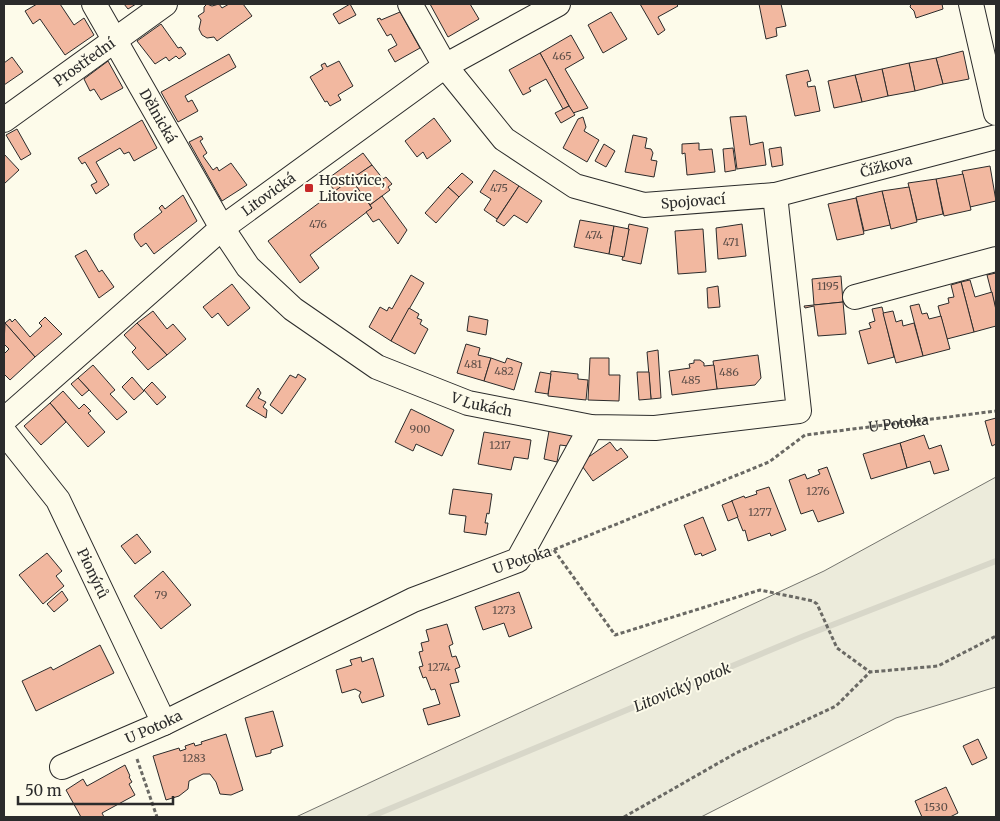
<svg xmlns="http://www.w3.org/2000/svg" width="1000" height="821" font-family="Merriweather,serif">
  <style>
    .green { fill: #ecebdb; stroke: #74746e }
    .lines { fill: none; stroke-linecap: round; stroke-linejoin: round }
    .stream { stroke: #d8d7c9; stroke-width: 6 }
    .building { fill: #f2b8a0; stroke: #2b2b2b }
    .minor-casing { stroke: #2b2b2b; stroke-width: 26 }
    .path { stroke: #6a6964; stroke-width: 3; stroke-dasharray: 4 2.5; stroke-linecap: butt }
    .minor { stroke: #fdfbea; stroke-width: 24 }
    .poi-dot { fill: #c62828; stroke: #fdfbea; stroke-width: 2 }
    .labels { text-anchor: middle; dominant-baseline: central; stroke-width: 4; stroke-linejoin: round; paint-order: stroke }
    .number-label { font-size: 11px; fill: #5d4e48 }
    .street-label { font-size: 14px; fill: #2b2b2b; stroke: #fdfbea }
    .poi-label { font-size: 14px; fill: #2b2b2b; stroke: #fdfbea; text-anchor: start }
    .water-label { font-size: 15px; font-style: italic; fill: #2b2b2b; stroke: #fdfbea }
  </style>
  <rect width="100%" height="100%" fill="#fdfbea"/>
  <path class="green" d="M 996,477 L 996,687 L 896,718 L 701,817 L 296,817 L 824,571 Z"/>
  <g class="lines">
    <path class="stream" d="M 370,817 L 804,636 L 996,561"/>
  </g>
  <g class="building">
    <path d="M 37,4 L 60,4 L 74,25 L 84,18 L 94,35 L 65,55 L 40,19 L 33,24 L 25,11 Z"/>
    <path d="M 124,4 L 136,4 L 128,9 Z"/>
    <path d="M 207,4 L 212,6 L 219,4 L 222,8 L 229,4 L 243,4 L 252,16 L 217,41 L 214,37 L 207,38 L 202,35 L 199,29 L 201,20 L 198,16 L 204,12 L 204,7 Z"/>
    <path d="M 350,4 L 356,15 L 339,24 L 333,14 Z"/>
    <path d="M 430,4 L 470,4 L 479,19 L 448,37 Z"/>
    <path d="M 640,4 L 676,4 L 678,6 L 658,17 L 665,30 L 658,35 Z"/>
    <path d="M 759,4 L 781,4 L 786,26 L 776,28 L 777,36 L 766,39 Z"/>
    <path d="M 911,4 L 942,4 L 943,9 L 916,18 L 914,11 L 910,7 Z"/>
    <path d="M 400,12 L 420,48 L 395,62 L 388,50 L 397,45 L 391,34 L 387,36 L 377,19 L 380,18 L 381,20 Z"/>
    <path d="M 611,12 L 627,39 L 603,53 L 588,25 Z"/>
    <path d="M 161,24 L 178,48 L 181,47 L 186,54 L 179,59 L 176,56 L 169,61 L 166,57 L 155,64 L 137,41 Z"/>
    <path d="M 571,35 L 584,58 L 565,69 L 588,108 L 573,113 L 540,53 Z"/>
    <path d="M 963,51 L 969,79 L 943,84 L 936,58 Z"/>
    <path d="M 540,53 L 569,106 L 563,109 L 546,79 L 529,88 L 531,91 L 523,95 L 509,70 Z"/>
    <path d="M 229,54 L 236,67 L 185,96 L 188,102 L 192,100 L 198,111 L 178,122 L 161,92 Z"/>
    <path d="M 12,57 L 23,72 L 4,85 L 4,63 Z"/>
    <path d="M 936,58 L 943,84 L 915,91 L 909,63 Z"/>
    <path d="M 108,61 L 123,88 L 101,100 L 94,89 L 90,91 L 84,79 Z"/>
    <path d="M 339,61 L 353,86 L 338,95 L 341,100 L 330,106 L 327,101 L 325,102 L 310,77 L 323,69 L 321,65 L 325,63 L 327,67 Z"/>
    <path d="M 909,63 L 915,91 L 888,96 L 882,69 Z"/>
    <path d="M 882,69 L 888,96 L 862,102 L 855,75 Z"/>
    <path d="M 808,70 L 811,81 L 807,82 L 808,87 L 815,86 L 820,111 L 795,116 L 786,75 Z"/>
    <path d="M 855,75 L 862,102 L 834,108 L 828,81 Z"/>
    <path d="M 569,106 L 575,115 L 561,123 L 555,113 Z"/>
    <path d="M 746,116 L 750,145 L 763,142 L 766,165 L 737,169 L 730,117 Z"/>
    <path d="M 583,117 L 586,127 L 584,131 L 599,140 L 587,162 L 563,148 L 578,119 Z"/>
    <path d="M 434,118 L 451,141 L 427,159 L 423,152 L 417,157 L 405,141 Z"/>
    <path d="M 142,120 L 157,148 L 134,161 L 129,152 L 124,154 L 120,148 L 96,162 L 109,185 L 96,194 L 91,185 L 97,182 L 85,162 L 82,164 L 78,158 Z"/>
    <path d="M 17,129 L 31,154 L 21,160 L 6,135 Z"/>
    <path d="M 633,135 L 647,138 L 645,148 L 651,149 L 653,153 L 651,160 L 657,161 L 654,177 L 625,172 Z"/>
    <path d="M 201,136 L 203,139 L 200,141 L 207,153 L 203,156 L 213,170 L 217,167 L 219,171 L 231,163 L 247,185 L 222,201 L 189,142 Z"/>
    <path d="M 699,143 L 699,150 L 712,149 L 715,172 L 687,175 L 685,153 L 682,154 L 682,144 Z"/>
    <path d="M 604,144 L 615,151 L 606,167 L 595,161 Z"/>
    <path d="M 781,147 L 783,165 L 772,167 L 769,149 Z"/>
    <path d="M 733,148 L 736,170 L 725,172 L 723,149 Z"/>
    <path d="M 363,153 L 372,165 L 335,191 L 326,180 Z"/>
    <path d="M 4,154 L 19,170 L 4,184 Z"/>
    <path d="M 372,165 L 383,179 L 386,177 L 392,184 L 388,187 L 390,190 L 370,205 L 351,179 Z"/>
    <path d="M 990,166 L 996,201 L 970,207 L 962,171 Z"/>
    <path d="M 494,170 L 519,186 L 497,219 L 484,210 L 491,199 L 480,192 Z"/>
    <path d="M 462,173 L 473,182 L 459,197 L 448,187 Z"/>
    <path d="M 963,174 L 971,210 L 944,216 L 936,179 Z"/>
    <path d="M 351,179 L 372,208 L 310,255 L 319,268 L 300,283 L 268,241 Z"/>
    <path d="M 936,179 L 943,214 L 917,220 L 908,183 Z"/>
    <path d="M 519,186 L 542,201 L 527,223 L 514,215 L 504,226 L 496,221 Z"/>
    <path d="M 448,187 L 459,197 L 436,223 L 425,213 Z"/>
    <path d="M 909,187 L 917,222 L 891,229 L 882,191 Z"/>
    <path d="M 882,191 L 890,225 L 864,231 L 856,197 Z"/>
    <path d="M 183,195 L 197,221 L 154,254 L 146,243 L 141,247 L 135,239 L 134,234 L 162,212 L 159,208 L 162,205 L 165,209 Z"/>
    <path d="M 382,196 L 407,230 L 398,244 L 379,219 L 373,222 L 366,212 L 372,208 L 370,205 Z"/>
    <path d="M 856,198 L 864,234 L 837,240 L 828,204 Z"/>
    <path d="M 580,220 L 614,226 L 609,254 L 574,247 Z"/>
    <path d="M 629,224 L 648,228 L 641,264 L 622,260 L 629,229 L 628,229 Z"/>
    <path d="M 742,224 L 746,256 L 718,259 L 716,228 Z"/>
    <path d="M 614,226 L 629,229 L 624,257 L 609,254 Z"/>
    <path d="M 703,229 L 706,272 L 678,274 L 675,231 Z"/>
    <path d="M 86,250 L 99,272 L 102,270 L 114,287 L 99,298 L 75,256 Z"/>
    <path d="M 996,273 L 996,310 L 987,275 Z"/>
    <path d="M 411,275 L 424,283 L 391,341 L 369,327 L 380,307 L 387,311 L 389,307 L 392,309 Z"/>
    <path d="M 841,276 L 843,302 L 814,305 L 812,279 Z"/>
    <path d="M 970,280 L 975,297 L 992,292 L 996,310 L 996,326 L 974,332 L 961,282 Z"/>
    <path d="M 961,282 L 974,332 L 947,339 L 938,306 L 949,303 L 948,298 L 954,297 L 951,285 Z"/>
    <path d="M 232,284 L 250,308 L 228,326 L 218,313 L 212,318 L 203,307 Z"/>
    <path d="M 718,286 L 720,307 L 708,308 L 707,288 Z"/>
    <path d="M 843,302 L 846,334 L 818,336 L 814,306 L 805,308 L 804,306 Z"/>
    <path d="M 919,304 L 922,314 L 927,313 L 929,319 L 941,316 L 950,349 L 923,356 L 910,306 Z"/>
    <path d="M 882,307 L 894,357 L 868,364 L 859,331 L 871,328 L 869,323 L 875,321 L 872,309 Z"/>
    <path d="M 409,308 L 419,314 L 417,318 L 422,320 L 420,324 L 428,329 L 415,354 L 391,341 Z"/>
    <path d="M 153,311 L 167,329 L 173,324 L 186,339 L 167,355 L 137,323 Z"/>
    <path d="M 893,311 L 896,322 L 902,320 L 903,326 L 914,323 L 923,356 L 896,363 L 883,313 Z"/>
    <path d="M 469,316 L 488,320 L 486,335 L 467,331 Z"/>
    <path d="M 45,317 L 62,334 L 35,357 L 5,323 L 10,319 L 12,322 L 15,319 L 30,337 L 42,326 L 39,323 Z"/>
    <path d="M 5,323 L 35,357 L 10,380 L 4,374 L 4,354 L 9,349 L 4,344 Z"/>
    <path d="M 137,323 L 167,355 L 148,370 L 132,352 L 136,348 L 124,335 Z"/>
    <path d="M 466,344 L 480,348 L 478,355 L 491,358 L 484,381 L 457,373 Z"/>
    <path d="M 658,350 L 661,398 L 651,399 L 647,352 Z"/>
    <path d="M 758,355 L 761,378 L 755,385 L 717,389 L 713,361 Z"/>
    <path d="M 491,358 L 505,363 L 507,358 L 522,363 L 514,390 L 484,381 Z"/>
    <path d="M 590,358 L 609,358 L 609,375 L 620,375 L 619,401 L 588,400 Z"/>
    <path d="M 694,360 L 700,360 L 704,363 L 704,366 L 714,365 L 717,389 L 672,395 L 669,371 L 690,368 L 689,364 L 694,363 Z"/>
    <path d="M 93,365 L 115,390 L 110,394 L 127,412 L 117,420 L 78,378 Z"/>
    <path d="M 551,371 L 578,374 L 578,379 L 588,380 L 586,400 L 548,396 Z"/>
    <path d="M 540,372 L 551,374 L 548,394 L 535,392 Z"/>
    <path d="M 637,372 L 649,372 L 651,399 L 639,400 Z"/>
    <path d="M 298,374 L 306,379 L 282,414 L 270,405 L 290,375 L 296,378 Z"/>
    <path d="M 132,377 L 144,391 L 134,400 L 122,387 Z"/>
    <path d="M 78,378 L 89,390 L 82,396 L 71,384 Z"/>
    <path d="M 152,382 L 166,397 L 157,405 L 144,390 Z"/>
    <path d="M 258,388 L 261,393 L 258,398 L 266,402 L 263,407 L 267,410 L 266,418 L 246,406 Z"/>
    <path d="M 63,391 L 79,409 L 84,404 L 91,411 L 88,413 L 105,432 L 88,447 L 50,403 Z"/>
    <path d="M 50,403 L 66,422 L 41,445 L 24,426 Z"/>
    <path d="M 411,409 L 454,430 L 442,456 L 416,444 L 413,451 L 395,442 Z"/>
    <path d="M 996,418 L 996,444 L 992,446 L 985,421 Z"/>
    <path d="M 549,431 L 574,435 L 568,446 L 560,445 L 557,462 L 544,459 Z"/>
    <path d="M 484,432 L 531,440 L 528,459 L 514,457 L 511,470 L 478,464 Z"/>
    <path d="M 924,435 L 929,449 L 941,445 L 949,470 L 934,474 L 930,461 L 907,468 L 900,443 Z"/>
    <path d="M 610,442 L 617,451 L 621,448 L 628,457 L 593,481 L 580,463 Z"/>
    <path d="M 900,443 L 907,468 L 871,479 L 863,454 Z"/>
    <path d="M 827,467 L 844,513 L 818,522 L 813,510 L 801,514 L 789,480 L 805,474 L 807,479 L 820,474 L 818,470 Z"/>
    <path d="M 769,487 L 786,530 L 771,536 L 770,533 L 748,541 L 745,530 L 743,531 L 731,501 L 744,496 L 745,498 L 757,494 L 756,491 Z"/>
    <path d="M 453,489 L 492,494 L 489,514 L 487,513 L 485,523 L 488,523 L 486,535 L 464,532 L 466,516 L 449,514 Z"/>
    <path d="M 732,501 L 738,517 L 728,521 L 722,505 Z"/>
    <path d="M 703,517 L 716,550 L 702,556 L 701,553 L 695,555 L 684,525 Z"/>
    <path d="M 137,534 L 151,552 L 135,564 L 121,546 Z"/>
    <path d="M 47,553 L 62,571 L 56,576 L 64,586 L 43,604 L 19,575 Z"/>
    <path d="M 163,571 L 191,605 L 161,629 L 134,596 Z"/>
    <path d="M 62,591 L 68,600 L 54,612 L 47,604 Z"/>
    <path d="M 519,592 L 532,628 L 509,637 L 504,623 L 483,630 L 475,607 Z"/>
    <path d="M 447,624 L 453,644 L 449,646 L 452,657 L 456,656 L 460,667 L 455,669 L 459,682 L 450,684 L 460,716 L 428,725 L 423,709 L 440,704 L 435,689 L 431,690 L 426,677 L 423,678 L 419,667 L 423,666 L 419,652 L 423,651 L 421,643 L 429,641 L 426,630 Z"/>
    <path d="M 100,645 L 114,673 L 36,711 L 22,681 L 51,667 L 53,670 Z"/>
    <path d="M 361,657 L 362,662 L 373,658 L 384,696 L 362,703 L 359,696 L 361,692 L 355,689 L 342,693 L 336,670 L 352,665 L 350,660 Z"/>
    <path d="M 273,711 L 283,746 L 271,750 L 271,753 L 256,757 L 245,718 Z"/>
    <path d="M 226,734 L 243,790 L 231,795 L 220,794 L 216,782 L 210,774 L 203,774 L 189,781 L 188,789 L 179,796 L 166,800 L 153,756 L 179,748 L 180,751 L 186,749 L 185,746 L 194,743 L 195,746 L 202,744 L 201,742 Z"/>
    <path d="M 978,739 L 987,758 L 972,765 L 963,746 Z"/>
    <path d="M 125,765 L 130,776 L 129,777 L 132,782 L 129,784 L 135,795 L 102,813 L 104,817 L 81,817 L 66,790 L 83,779 L 87,786 Z"/>
    <path d="M 946,787 L 958,813 L 950,817 L 922,817 L 915,801 Z"/>
  </g>
  <g class="lines">
    <g class="minor-casing">
      <g id="minor">
        <path id="s2" d="M 94,4 L 222,228 L 248,267 L 293,309 L 377,367 L 468,403 L 591,427 L 655,428 L 799,411 L 775,195"/>
        <path id="s3" d="M 410,4 L 445,66 L 504,139 L 575,186 L 644,205 L 775,195 L 996,137"/>
        <path d="M 971,4 L 996,113"/>
        <path id="s4" d="M 4,120 L 165,4"/>
        <path d="M 855,297 L 996,259"/>
        <path id="s5" d="M 4,420 L 222,228 L 445,66 L 558,4"/>
        <path id="s6" d="M 4,432 L 58,500 L 164,723"/>
        <path id="s7" d="M 62,767 L 164,723 L 413,600 L 518,560 L 591,427"/>
      </g>
    </g>
    <g class="path">
      <path d="M 554,550 L 615,635 L 760,590 L 813,601 L 817,604 L 837,648 L 870,672"/>
      <path id="s1" d="M 548,552 L 769,462 L 805,435 L 996,411"/>
      <path d="M 137,759 L 157,817"/>
      <path d="M 624,817 L 736,753 L 836,706 L 870,672 L 938,666 L 996,636"/>
    </g>
    <use href="#minor" class="minor"/>
  </g>
  <rect class="poi-dot" x="304" y="183" width="10" height="10" rx="2.5"/>
  <g class="labels">
    <g class="number-label">
      <text x="562" y="56">465</text>
      <text x="499" y="188">475</text>
      <text x="318" y="224">476</text>
      <text x="594" y="235">474</text>
      <text x="731" y="242">471</text>
      <text x="828" y="286">1195</text>
      <text x="473" y="364">481</text>
      <text x="504" y="371">482</text>
      <text x="729" y="372">486</text>
      <text x="691" y="380">485</text>
      <text x="420" y="429">900</text>
      <text x="500" y="445">1217</text>
      <text x="818" y="491">1276</text>
      <text x="760" y="512">1277</text>
      <text x="161" y="595">79</text>
      <text x="504" y="610">1273</text>
      <text x="439" y="667">1274</text>
      <text x="194" y="758">1283</text>
      <text x="936" y="807">1530</text>
    </g>
    <g class="street-label">
      <text stroke="none"><textPath href="#s4" startOffset="99">Prostřední</textPath></text>
      <text stroke="none"><textPath href="#s2" startOffset="129">Dělnická</textPath></text>
      <text stroke="none"><textPath href="#s3" startOffset="568">Čížkova</textPath></text>
      <text stroke="none"><textPath href="#s5" startOffset="348">Litovická</textPath></text>
      <text stroke="none"><textPath href="#s3" startOffset="371">Spojovací</textPath></text>
      <text stroke="none"><textPath href="#s2" startOffset="580">V Lukách</textPath></text>
      <text stroke="none"><textPath href="#s1" startOffset="378">U Potoka</textPath></text>
      <text transform="translate(522 560) rotate(-18)">U Potoka</text>
      <text stroke="none"><textPath href="#s6" startOffset="168">Pionýrů</textPath></text>
      <text stroke="none"><textPath href="#s7" startOffset="100">U Potoka</textPath></text>
    </g>
    <g class="poi-label">
      <text x="319" y="180">Hostivice,<tspan x="319" dy="16">Litovice</tspan></text>
    </g>
    <g class="water-label">
      <text transform="translate(682 687) rotate(-23)">Litovický potok</text>
    </g>
  </g>
  <rect width="1000" height="821" fill="none" stroke="#2b2b2b" stroke-width="10"/>
  <path d="M18 796v8h155v-8" fill="none" stroke="#2b2b2b" stroke-width="2.5"/>
  <text x="25" y="796" font-size="15" fill="#2b2b2b" stroke="#fdfbea" stroke-width="4" paint-order="stroke">50 m</text>
</svg>
